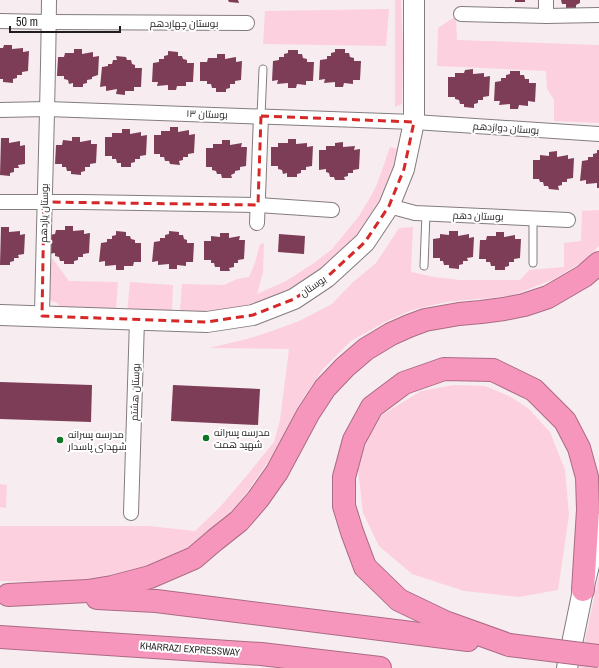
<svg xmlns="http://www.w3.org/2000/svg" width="599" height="668" font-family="'Archivo Narrow',Cairo,sans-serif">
	<rect width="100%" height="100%" fill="#f7edf0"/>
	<!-- green -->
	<g fill="#fdd0df">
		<path d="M395 0H401L403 50 402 104 395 107Z"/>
		<path d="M389 9 386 46 263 44 265 11Z"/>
		<path d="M456 16 457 40 599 45V123L554 121V100L547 89 546 71 437 66 438 28Z"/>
		<path d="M390 147 398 149 393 167 381 200 363 227 344 250 322 270 294 289 264 301 240 309 212 312 180 311 182 284 224 285 237 279 249 277 255 263 260 244 264 243 263 272 257 294 286 281 314 263 332 249 359 216 371 196 377 184Z"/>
		<path d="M599 210V246L584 261 552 280 511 296 446 302 412 310 385 322 351 341 323 369 300 403 272 456 247 492 218 528 180 555 108 579 75 582 0 581V526H149L195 531 220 507 248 474 274 442 280 420 289 349 209 348 247 339 269 332 299 321 332 304 352 283 376 263 399 228 413 227 411 272 434 277 460 280H520L529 270 564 267V243L581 241 582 211Z"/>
		<path d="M52 258 69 281 118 282 116 310 61 307 57 303 49 300V262Z"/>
		<path d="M130 282 173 285 172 313 127 312Z"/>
		<path d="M454 385 485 386 511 397 529 409 550 432 565 470 569 515 558 590 519 597 464 591 412 574 379 546 363 513 358 469 368 438 382 415 421 391Z"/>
		<path d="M0 484 7 485 6 508 0 507Z"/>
		<path d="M599 575V668H579Z"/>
	</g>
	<!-- building -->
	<g fill="#7d3d57">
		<path d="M228 0H238L239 3 229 2Z"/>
		<rect x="515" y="0" width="10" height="2"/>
		<path d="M561 0H580V3L576 5V8H566V4H562Z"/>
		<path d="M4 45H12V49L23 48V52L29 51 28 71 22 72V75H17V78L13 79V83L3 82V79H0V48H3Z"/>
		<path d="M74 49H82V54L93 52V57L99 56 98 75 92 77V79L87 80V83L83 84V87H73V83L69 84 68 80 64 79V76H57L58 57H64L65 53H74Z"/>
		<path d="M335 49H345V53H349L350 57 354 58V61H361L360 80H353V84L344 83 343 87H335V82L324 83 325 79 319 80 320 60 327 59V56H331V53L335 52Z"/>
		<path d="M288 50H298V54H302L303 58 307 59V62H314L313 81H306V85L297 84 296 88H288V83L277 84 278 80 272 81 273 61 279 60V57H284V54L288 53Z"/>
		<path d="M168 51 178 52V56H182L183 59 187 60V63H194L193 82H186V86H177L176 90H168V85L157 86 158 82H152L153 63 159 62V59H164V56L168 55Z"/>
		<path d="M217 54H225V59L236 57V62L242 61 241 80 235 81V84H230V88L226 89V92H216V88H212L211 84H207V81H200V62H207L208 58H217Z"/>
		<path d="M116 56 126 57 127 60H131L132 64 135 65V68H142L141 87H134V91H125V95L116 94 117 89 106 91V86L100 87 102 67 108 66V64H112L113 60H117Z"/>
		<path d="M473 69V74L484 73V77L490 76 489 96 483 97V100H478V103L474 104V108L464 107V104H460L459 100 455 99V97H448V77H455V73H464L465 70Z"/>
		<path d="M510 71H520V75H524L525 79H529V83H536L535 102 528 101V106L519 105 518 109H510V104L499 105 500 101H494L495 82 501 81V78H506V75L510 74Z"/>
		<path d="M170 127H178V132L189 130V135L195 134 194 153 188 154V157H183V160L179 161 180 165 170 164 169 161H165L164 157H160V154H154V135H161V131H170Z"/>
		<path d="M122 129H130V134L141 132V136L147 135 146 155 140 156V159H135V162L131 163V167H121V163H117L116 159H112V156H105V137H112V133H122Z"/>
		<path d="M72 137H80V142L91 140V144H97L96 163 90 164V167H85V171L81 172V175L71 174V171H67L66 167H62V164H55L56 145H62L63 140 72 141Z"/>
		<path d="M1 138H9V143L20 141V146L25 145V164L18 165 19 168H14V172L10 173V176L0 175Z"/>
		<path d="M288 139H296V144L307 143V147L313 146 312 166 306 167V170H301V173L297 174V177H287V173L283 174 282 170 278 169V166H271V147H278V143H288Z"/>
		<path d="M222 140H230V145L242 143 241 147H247L246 166 240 167V170L235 171V173L231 175 232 178H222L221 174H217L216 171 212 170V167H206V148H213V144H222Z"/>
		<path d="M343 142V147L355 146 354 150 360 149 359 169 353 170V173H348V176L344 177 345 180H335L334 177H330L329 173 326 172V169L319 170V150H326V146H335V143Z"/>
		<path d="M597 150H599V188H597V183L586 184V180L580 181 582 161 588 160V157H593V154L597 153Z"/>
		<path d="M557 151V157L568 155V159L574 158 573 178 567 179V182H562V185L558 186 559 190 549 189 548 186H544L543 182H540L539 179H533V160H540V155L549 156V152Z"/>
		<path d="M65 226H73V231L84 230V234L90 233 89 253 83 254V257H78V260L74 261V264H64V261H60L59 257 55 256V253L48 254 49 235 55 234 56 230H65Z"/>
		<path d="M1 227H9V232L20 231V235L25 234 24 254 18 255 19 258H14V261L10 262V265H0Z"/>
		<path d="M116 231 126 232V236H130L131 239 135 240V243H141V262H134L133 266H124V270H116V265L105 266V261L99 262 101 243 107 242V239H112V236L116 235Z"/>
		<path d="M169 231 179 232V235H183L184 239 187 240V243H194L193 262H186V266L177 265V269H169V264L158 265V261L152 262 154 242 160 241V238H165V235L169 234Z"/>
		<path d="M449 231H458V236L469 234V238L474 237 473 257 467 258 468 261H463V264L459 265V269L449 268V265H444L443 261H440V258H433V239L440 238V234L449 235Z"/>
		<path d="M496 232H504V237L515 235V239H521L520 258 514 259V262H509V266L505 267V270H495V266H491L490 262H486V259H479L480 240H486L487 236H496Z"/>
		<path d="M220 233H229V238L240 236 239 240H245L244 259 238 260V263H234V267L229 268 230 271H220V267H215L214 263H211V260H204V241H211V236L220 237Z"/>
		<path d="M279 234 305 236 304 254 278 252Z"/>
		<path d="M0 382 92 385 91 422 0 419Z"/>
		<path d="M173 385 260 389 258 425 171 421Z"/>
	</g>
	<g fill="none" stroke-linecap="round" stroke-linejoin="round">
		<!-- lane casing -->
		<g stroke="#847c7f" stroke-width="9">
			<g id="lane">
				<path d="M261 116 263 69"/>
				<path d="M533 218V263"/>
				<path d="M424 266 426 214"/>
			</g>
		</g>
		<!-- street casing -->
		<g stroke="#847c7f" stroke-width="16">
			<g id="street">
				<path d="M546 0V16"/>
				<path d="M461 14 546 16 599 15"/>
				<path d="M0 21 49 22 247 23"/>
				<path d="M0 110 47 109 414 122 599 134"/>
				<path d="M0 202H82L258 205 332 210"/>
				<path d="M389 206 415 213 568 220"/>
				<path d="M257 223 261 116"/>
				<path d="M42 316C44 211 48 105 49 0"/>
				<path d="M131 513 137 320"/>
			</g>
		</g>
		<!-- secondary casing -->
		<g stroke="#847c7f" stroke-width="22">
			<g id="secondary">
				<path d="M0 315 207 322 253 315 294 299 327 277 365 242 389 206 404 169 414 122V0"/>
				<path d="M567 668 583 590 599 524"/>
			</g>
		</g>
		<!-- highway casing -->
		<g stroke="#ab6b84" stroke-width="24">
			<g id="highway">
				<path d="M8 595 88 591 112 587 150 577 194 558 215 540 239 521 258 499 277 472 308 414 325 388 345 367 366 349 391 334 409 326 425 320 459 314 481 312 504 309 524 305 548 297 584 276 599 263"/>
				<path d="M97 598 156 601 468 640"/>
				<path d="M0 637 261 654 380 668"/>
				<path d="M509 645 445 622 399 600 365 567 352 532 344 506V477L354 440 372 407 404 383 444 369 493 370 534 390 565 421 579 448 587 477 588 510 583 590"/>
			</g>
		</g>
		<!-- lane -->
		<use href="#lane" stroke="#fff" stroke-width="7"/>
		<!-- street -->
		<use href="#street" stroke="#fff" stroke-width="14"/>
		<!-- secondary -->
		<use href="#secondary" stroke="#fff" stroke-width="20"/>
		<!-- highway -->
		<use href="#highway" stroke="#f796bc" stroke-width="22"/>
		<!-- highway-bridge casing -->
		<g stroke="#ab6b84" stroke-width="24" stroke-linecap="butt">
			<path id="highway-bridge" d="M509 645 599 656"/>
		</g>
		<!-- highway-bridge -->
		<use href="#highway-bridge" stroke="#f796bc" stroke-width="22"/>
	</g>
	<!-- marked area -->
	<path fill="none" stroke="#d62828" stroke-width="3" stroke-dasharray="8 5" stroke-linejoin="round" d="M261 116 414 122 404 169 389 206 365 242 327 277 294 299 253 315 207 322 42 316 44 202 258 205Z"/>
	<!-- markers -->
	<g fill="#0e7323" stroke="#fff" stroke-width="1.5">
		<circle cx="206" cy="438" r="4"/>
		<circle cx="60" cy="440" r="4"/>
	</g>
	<g text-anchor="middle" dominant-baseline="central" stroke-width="4" stroke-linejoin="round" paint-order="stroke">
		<!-- street labels -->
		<g font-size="10" fill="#1f1c1d" stroke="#fff">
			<text x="184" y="23">بوستان چهاردهم</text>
			<text transform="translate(207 114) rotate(2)">بوستان ۱۳</text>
			<text transform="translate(506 128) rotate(4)">بوستان دوازدهم</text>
			<text transform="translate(44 213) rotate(-89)">بوستان یازدهم</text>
			<text transform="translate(478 216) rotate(2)">بوستان دهم</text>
			<text transform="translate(313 286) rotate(-34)">بوستان</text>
			<text transform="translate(135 392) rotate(-88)">بوستان هشتم</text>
			<text transform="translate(190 649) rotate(4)">KHARRAZI EXPRESSWAY</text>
		</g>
		<!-- poi labels -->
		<g font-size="10" fill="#1f1c1d" stroke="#fff" text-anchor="start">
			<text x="214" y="432">مدرسه پسرانه<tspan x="214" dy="12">شهید همت</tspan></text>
			<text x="68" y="434">مدرسه پسرانه<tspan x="68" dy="12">شهدای پاسدار</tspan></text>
		</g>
	</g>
	<!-- scale -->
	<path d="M10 26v6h110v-6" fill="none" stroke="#1f1c1d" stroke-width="2"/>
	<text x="16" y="26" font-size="12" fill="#1f1c1d" stroke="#ffffff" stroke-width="3" paint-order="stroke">50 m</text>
</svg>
